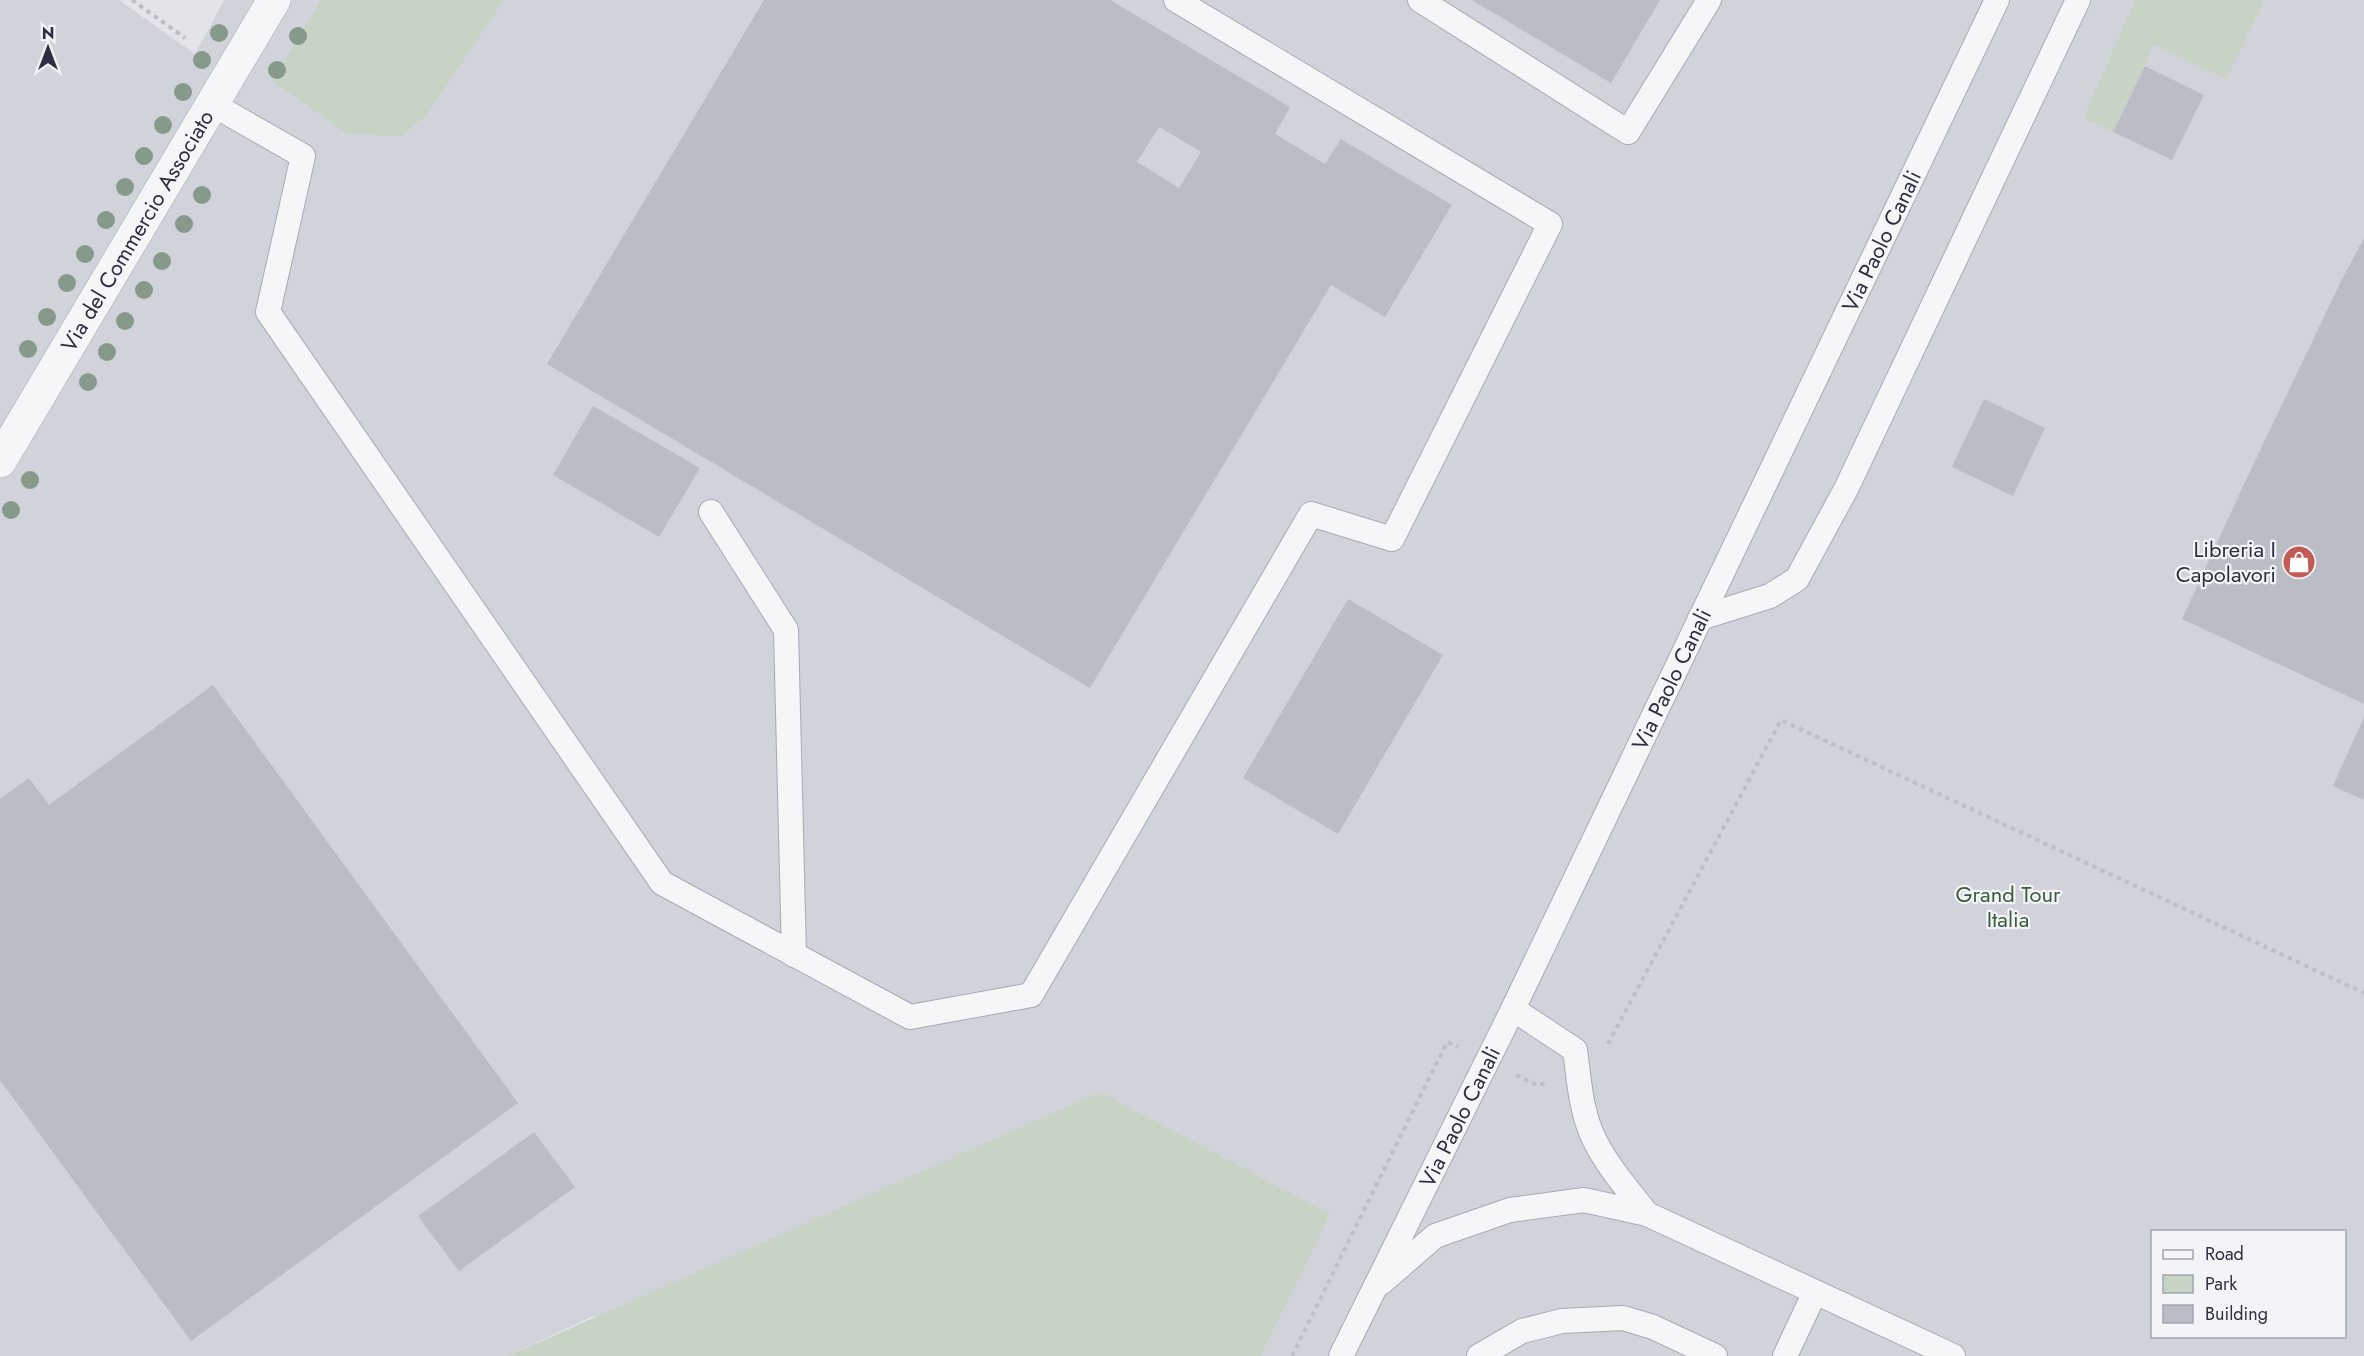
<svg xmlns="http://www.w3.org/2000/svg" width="2364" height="1356" font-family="Jost,sans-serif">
	<rect width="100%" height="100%" fill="#e3e4ea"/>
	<!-- built -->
	<path fill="#d1d3db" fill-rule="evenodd" d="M0 0H119L195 54 224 0H2364V1356H1261L1329 1214 591 1317 508 1356H0ZM2152 1232H2344V1336H2152Z"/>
	<!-- green -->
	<g fill="#c6d3c5">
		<path d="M321 0H504L427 114 402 136 348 134 272 81Z"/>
		<path d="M2135 0H2265L2226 79 2154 45 2113 132 2084 118Z"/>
		<path d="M1100 1092 1330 1214 1261 1356H508Z"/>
	</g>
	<!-- building -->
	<g fill="#bbbdc6" fill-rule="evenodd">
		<path d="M764 0H1110L1290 107 1275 134 1325 164 1341 139 1452 205 1385 317 1331 285 1090 688 547 364ZM1159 127 1201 152 1179 188 1137 162Z"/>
		<path d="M1472 0H1660L1611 83Z"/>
		<path d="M2145 66 2204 95 2172 160 2113 132Z"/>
		<path d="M2364 238V704L2182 619 2245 482 2342 279Z"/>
		<path d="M1984 399 2045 428 2013 496 1952 467Z"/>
		<path d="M593 406 700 468 659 537 553 475Z"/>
		<path d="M1348 599 1443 655 1338 834 1243 778Z"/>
		<path d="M213 685 518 1103 191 1341 0 1080V799L29 778 49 805Z"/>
		<path d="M2364 717V800L2333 786Z"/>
		<path d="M534 1132 575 1187 459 1271 418 1216Z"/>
	</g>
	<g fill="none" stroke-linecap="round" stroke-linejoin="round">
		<!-- lane casing -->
		<g stroke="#a8aab4" stroke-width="26">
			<g id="lane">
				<path d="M1420 0 1628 132 1709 0"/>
				<path d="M212 104 303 156 268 312 662 883 910 1017 1031 995 1311 514 1392 539 1550 224 1176 0"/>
				<path d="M711 512 786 630 794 955"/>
				<path d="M1700 618 1770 596 1797 579 1846 489 2078 0"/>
				<path d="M1513 1009 1575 1050C1579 1080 1581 1114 1595 1141 1608 1167 1629 1191 1647 1214"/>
				<path d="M1381 1283 1435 1236 1510 1210 1584 1200 1647 1214 1953 1356"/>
				<path id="s1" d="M1341 1356 1513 1009 1997 0"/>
				<path d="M1479 1356 1522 1331 1562 1321 1623 1318 1653 1327 1715 1356"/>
				<path d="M1785 1356 1815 1292"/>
			</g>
		</g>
		<!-- street casing -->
		<g stroke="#a8aab4" stroke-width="34">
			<g id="street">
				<path id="s2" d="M0 461 274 0"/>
			</g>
		</g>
		<!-- path -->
		<g stroke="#bdbfc4" stroke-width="4" stroke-dasharray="4.5 4.5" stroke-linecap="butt">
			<path d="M132 0 185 38"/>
			<path d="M1608 1044 1781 720 2364 993"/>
			<path d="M1516 1075 1539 1086 1547 1082"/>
			<path d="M1292 1356 1447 1042 1458 1047"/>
		</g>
		<!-- lane -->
		<use href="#lane" stroke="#f5f6f8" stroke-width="24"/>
		<!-- street -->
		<use href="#street" stroke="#f5f6f8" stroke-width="33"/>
	</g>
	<!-- trees -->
	<g fill="#87998a">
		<circle cx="219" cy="33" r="9"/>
		<circle cx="298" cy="36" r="9"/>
		<circle cx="202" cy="60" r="9"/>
		<circle cx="277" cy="70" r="9"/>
		<circle cx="183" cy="92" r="9"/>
		<circle cx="163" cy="125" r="9"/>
		<circle cx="144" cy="156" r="9"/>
		<circle cx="125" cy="187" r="9"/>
		<circle cx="202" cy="195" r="9"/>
		<circle cx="106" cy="220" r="9"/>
		<circle cx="184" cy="224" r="9"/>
		<circle cx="85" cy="254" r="9"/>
		<circle cx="162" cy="261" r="9"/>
		<circle cx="67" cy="283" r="9"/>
		<circle cx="144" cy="290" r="9"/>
		<circle cx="47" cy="317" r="9"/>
		<circle cx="125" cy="321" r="9"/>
		<circle cx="28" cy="349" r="9"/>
		<circle cx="107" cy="352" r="9"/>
		<circle cx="88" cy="382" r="9"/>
		<circle cx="30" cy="480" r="9"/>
		<circle cx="11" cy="510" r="9"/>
	</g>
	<!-- icons -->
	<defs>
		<g id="shop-disc" transform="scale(1.725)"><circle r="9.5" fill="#c25b55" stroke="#f3f4f7"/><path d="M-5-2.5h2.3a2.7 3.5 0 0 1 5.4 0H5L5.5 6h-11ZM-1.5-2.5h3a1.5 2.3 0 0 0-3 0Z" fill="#fff"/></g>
	</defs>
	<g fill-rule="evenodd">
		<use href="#shop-disc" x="2299" y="562"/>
	</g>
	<g text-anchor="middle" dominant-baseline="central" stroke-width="4.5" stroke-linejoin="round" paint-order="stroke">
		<!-- street labels -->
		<g font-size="22" fill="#2c3040" stroke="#f3f4f7">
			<text stroke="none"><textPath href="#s2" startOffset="268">Via del Commercio Associato</textPath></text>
			<text stroke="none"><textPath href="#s1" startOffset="1239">Via Paolo Canali</textPath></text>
			<text stroke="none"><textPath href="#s1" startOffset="753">Via Paolo Canali</textPath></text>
			<text stroke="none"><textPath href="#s1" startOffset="267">Via Paolo Canali</textPath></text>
		</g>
		<!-- poi labels -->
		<g font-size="22" fill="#2c3040" stroke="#f3f4f7" text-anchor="end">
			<text x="2276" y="549">Libreria I<tspan x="2276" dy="25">Capolavori</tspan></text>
		</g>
		<!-- park labels -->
		<g font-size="22" fill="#3b5b3c" stroke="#f3f4f7">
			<text x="2008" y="894">Grand Tour<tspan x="2008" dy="25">Italia</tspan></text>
		</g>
	</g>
	<!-- legend -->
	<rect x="2151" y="1230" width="195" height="108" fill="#f3f4f7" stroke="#a3a6ae" stroke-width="1.5"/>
	<rect x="2163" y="1250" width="30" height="9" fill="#f5f6f8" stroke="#a3a6ae" stroke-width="1.5"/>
	<text x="2205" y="1260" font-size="18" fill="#2c3040">Road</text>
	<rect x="2163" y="1275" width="30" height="18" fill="#c6d3c5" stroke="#a3a6ae" stroke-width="1.5"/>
	<text x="2205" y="1290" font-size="18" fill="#2c3040">Park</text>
	<rect x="2163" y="1305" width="30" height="18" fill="#bbbdc6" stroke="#a3a6ae" stroke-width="1.5"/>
	<text x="2205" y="1320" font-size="18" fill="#2c3040">Building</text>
	<!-- north arrow -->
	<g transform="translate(48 48)" stroke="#f3f4f7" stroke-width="4.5" paint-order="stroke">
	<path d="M0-4.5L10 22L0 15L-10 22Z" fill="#2c3040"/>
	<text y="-9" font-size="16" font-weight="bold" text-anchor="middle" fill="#2c3040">N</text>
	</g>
</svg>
